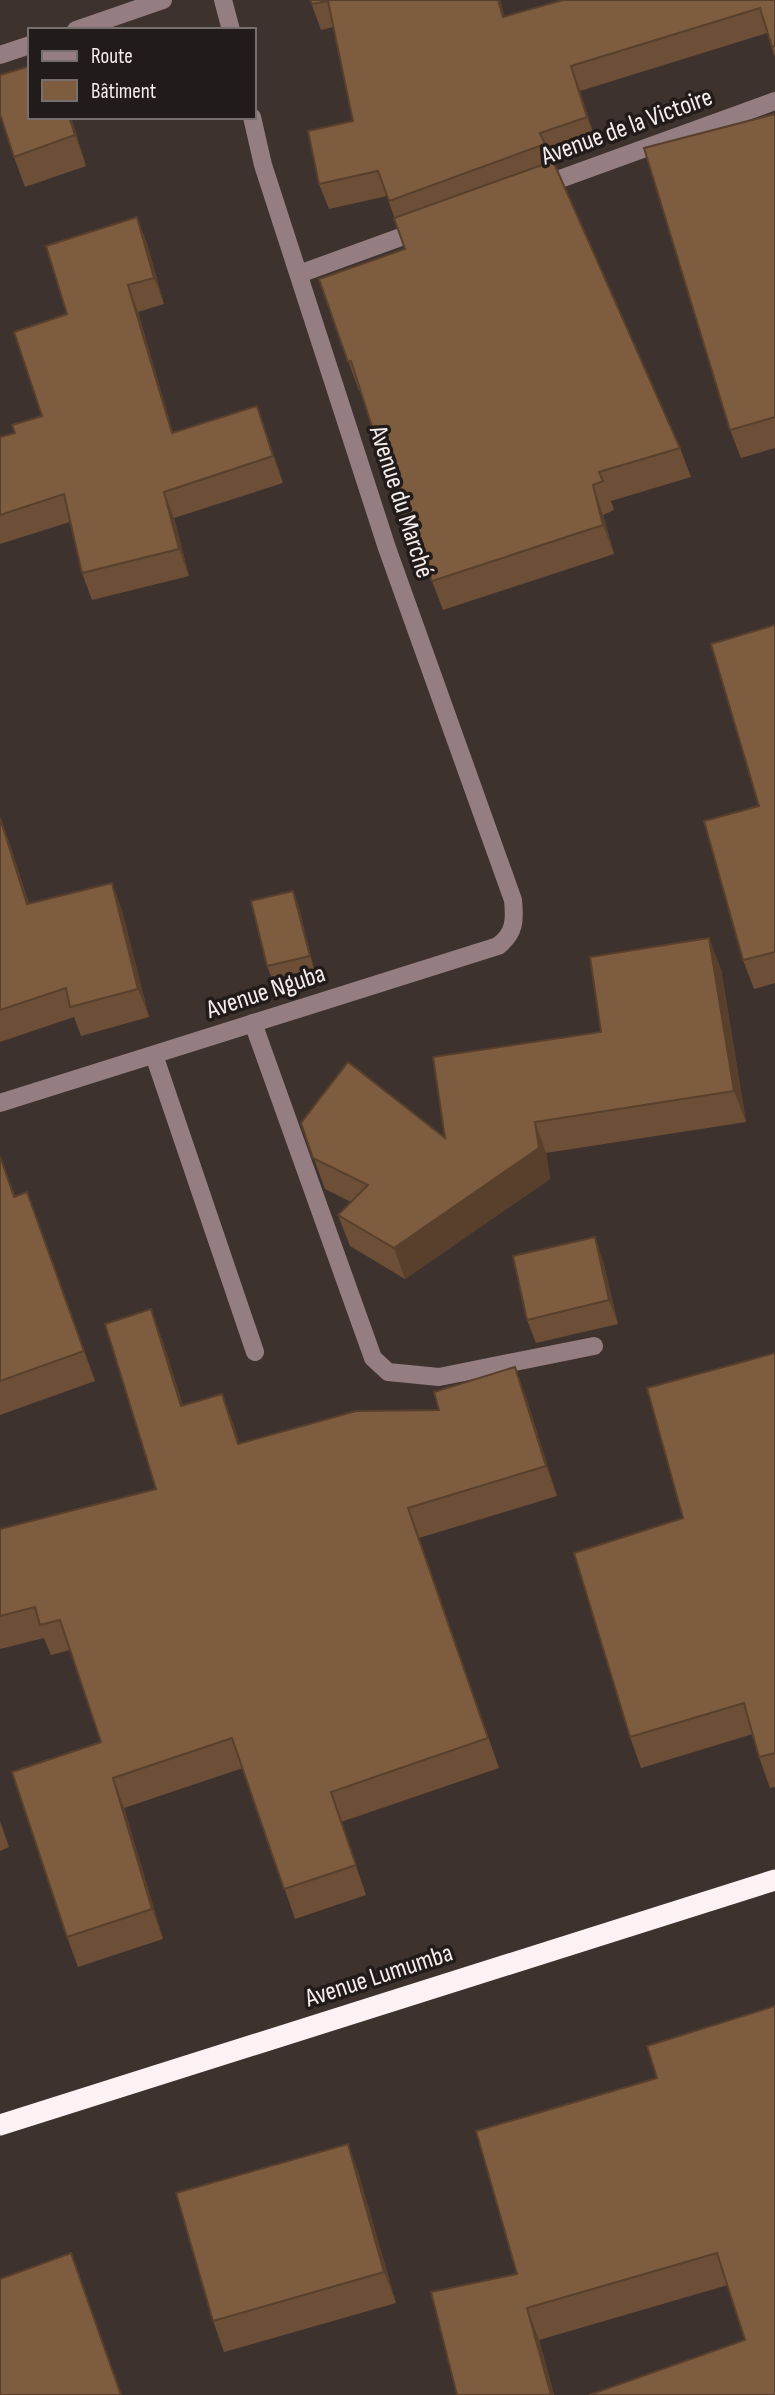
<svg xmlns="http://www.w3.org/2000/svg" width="775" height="2395" font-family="'Sofia Sans Condensed',sans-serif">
	<rect width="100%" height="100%" fill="#3e322f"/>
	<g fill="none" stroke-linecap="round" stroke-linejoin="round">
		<!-- minor -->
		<g stroke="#957e81" stroke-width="18">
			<path d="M223 0 231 30"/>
			<path d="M76 30 163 0"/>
			<path d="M0 55 30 45"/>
			<path d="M538 187 775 101"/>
			<path d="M299 274 423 229"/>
			<path d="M253 1023 373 1358 388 1372 439 1377 594 1346"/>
			<path d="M154 1055 255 1352"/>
			<path d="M0 1103 498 946C515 933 515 920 513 900L387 548 263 165 252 117"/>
		</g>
		<!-- highway -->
		<path stroke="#fcf1f3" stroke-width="21" d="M0 2125 775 1880"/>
	</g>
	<!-- wall -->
	<g fill="#6c4f36">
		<path d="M310 0H500L504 16 775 0V57L767 33 580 91 596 142 550 158 680 448 691 477 611 501 614 510 603 515 614 554 443 610 424 560 417 563 406 533 360 391H359L319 279 405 249 387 196 329 209 319 184 353 121 333 27 321 30Z"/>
		<path d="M775 114V448L741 458 730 430Z"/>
		<path d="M30 117H71L86 166 25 187 14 157Z"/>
		<path d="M137 217 147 244 164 304 138 312 173 433 266 432 283 483 174 518 189 576 92 600 82 573 70 522 0 544V437L15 433 42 416 67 314Z"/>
		<path d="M775 625V983L754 989 743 960 759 806Z"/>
		<path d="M0 817 10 845 29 904 112 883 122 911 149 1017 81 1036 74 1017 0 1042Z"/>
		<path d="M293 891 298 904 314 969 272 979 267 966Z"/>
		<path d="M721 969 746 1122 546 1153 550 1179 405 1279 350 1246 338 1215 351 1202 325 1189 301 1123 445 1138 601 1032Z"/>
		<path d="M0 1156 15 1196 27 1192 95 1381 0 1415Z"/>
		<path d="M603 1261 618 1324 536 1343 527 1320Z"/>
		<path d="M162 1339 183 1406 233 1423 239 1444 526 1397 557 1496 419 1538 499 1768 341 1822 366 1895 295 1919 243 1768 124 1808 163 1939 78 1967 67 1937 101 1742 70 1650 51 1655 44 1638 0 1649V1529L156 1489Z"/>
		<path d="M775 1353V1787L770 1788 759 1757 753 1734 641 1768 630 1737 683 1518Z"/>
		<path d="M0 1821 9 1847 0 1851Z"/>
		<path d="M775 2006 745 2340 728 2285 539 2340 554 2395H457L517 2274 657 2078Z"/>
		<path d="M348 2144 359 2175 396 2303 224 2352 213 2321Z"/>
	</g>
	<!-- shaded-wall -->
	<g fill="#58402c">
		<path d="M498 0H500L512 42 503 17Z"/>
		<path d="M571 66 580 91 596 142 587 117Z"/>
		<path d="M69 117H71L86 166 75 135Z"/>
		<path d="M137 217 147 244 164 304 154 278Z"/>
		<path d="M128 285 138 312 181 460 172 433Z"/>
		<path d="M257 406 266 432 283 483 273 456Z"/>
		<path d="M593 485 603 515 614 554 603 525Z"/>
		<path d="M164 492 174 518 189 576 179 549Z"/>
		<path d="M0 817 10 845 38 933 27 904Z"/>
		<path d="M112 883 122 911 149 1017 138 989Z"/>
		<path d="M293 891 298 904 314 969 310 956Z"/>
		<path d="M709 938 721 969 746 1122 734 1091Z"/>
		<path d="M535 1122 546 1153 550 1179 405 1279 394 1248Z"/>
		<path d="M595 1237 603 1261 618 1324 609 1300Z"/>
		<path d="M151 1309 162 1339 192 1436 181 1406Z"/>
		<path d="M515 1367 526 1397 557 1496 546 1466Z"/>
		<path d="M222 1394 233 1423 249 1474 238 1444Z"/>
		<path d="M113 1778 124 1808 163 1939 152 1909Z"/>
		<path d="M348 2144 359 2175 396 2303 384 2272Z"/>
		<path d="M527 2308 539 2340 554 2395H551Z"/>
	</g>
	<!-- building -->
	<g fill="#7e5c3f" stroke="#58402c" stroke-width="2">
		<path d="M310 0H498L503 17 563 0H775V46L772 47 760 8 571 66 587 117 540 133 545 144 389 201 378 171 319 184 308 131 353 121 328 1 312 4Z"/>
		<path d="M30 66V117H69L75 135 14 157 0 114V75Z"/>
		<path d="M775 114V417L730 430 644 148Z"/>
		<path d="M553 161 680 448 599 472 603 481 593 485 603 525 432 581 413 531 406 533 351 361 348 362 319 279 405 249 394 218Z"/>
		<path d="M137 217 154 278 128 285 172 433 257 406 273 456 164 492 179 549 82 573 64 494 0 515V437L15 433 12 425 42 416 14 332 67 314 46 246Z"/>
		<path d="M775 625V952L743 960 704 821 759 806 711 644Z"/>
		<path d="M0 818 27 904 112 883 138 989 70 1007 66 988 0 1010Z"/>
		<path d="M293 891 310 956 267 966 251 901Z"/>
		<path d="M709 938 734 1091 535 1122 539 1148 394 1248 338 1215 368 1185 313 1158 301 1123 348 1062 445 1138 433 1057 601 1032 590 957Z"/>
		<path d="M0 1156 14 1197 27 1192 84 1351 0 1381Z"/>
		<path d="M595 1237 609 1300 527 1320 513 1256Z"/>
		<path d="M151 1309 181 1406 222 1394 238 1444 356 1411 439 1410 434 1392 515 1367 546 1466 408 1508 488 1738 331 1792 356 1865 284 1889 232 1738 113 1778 152 1909 67 1937 12 1772 101 1742 60 1620 40 1625 35 1607 0 1616V1529L156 1489 105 1324Z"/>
		<path d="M775 1353V1753L759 1757 744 1703 630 1737 574 1553 683 1518 647 1388Z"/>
		<path d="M775 2006V2395H589L745 2340 717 2253 527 2308 551 2395H457L431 2292 517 2274 476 2131 657 2078 647 2046Z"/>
		<path d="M348 2144 384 2272 213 2321 176 2193Z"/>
		<path d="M71 2253 121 2395H0V2279Z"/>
	</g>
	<g text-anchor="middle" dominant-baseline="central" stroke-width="7" stroke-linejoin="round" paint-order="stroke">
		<!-- street labels -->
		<g font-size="26" fill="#f6eeec" stroke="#211b1a">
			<text transform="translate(627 127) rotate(-20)">Avenue de la Victoire</text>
			<text transform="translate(401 502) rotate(72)">Avenue du Marché</text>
			<text transform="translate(266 992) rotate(-18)">Avenue Nguba</text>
			<text transform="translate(379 1976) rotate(-18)">Avenue Lumumba</text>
		</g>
	</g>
	<!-- legend -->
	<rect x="28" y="28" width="228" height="91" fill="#211b1a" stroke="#766f6e" stroke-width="2"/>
	<rect x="42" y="51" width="35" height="10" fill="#957e81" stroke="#766f6e" stroke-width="2"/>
	<text x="91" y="63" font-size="21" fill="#f6eeec">Route</text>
	<rect x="42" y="80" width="35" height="21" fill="#7e5c3f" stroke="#766f6e" stroke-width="2"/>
	<text x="91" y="98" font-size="21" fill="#f6eeec">Bâtiment</text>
</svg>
